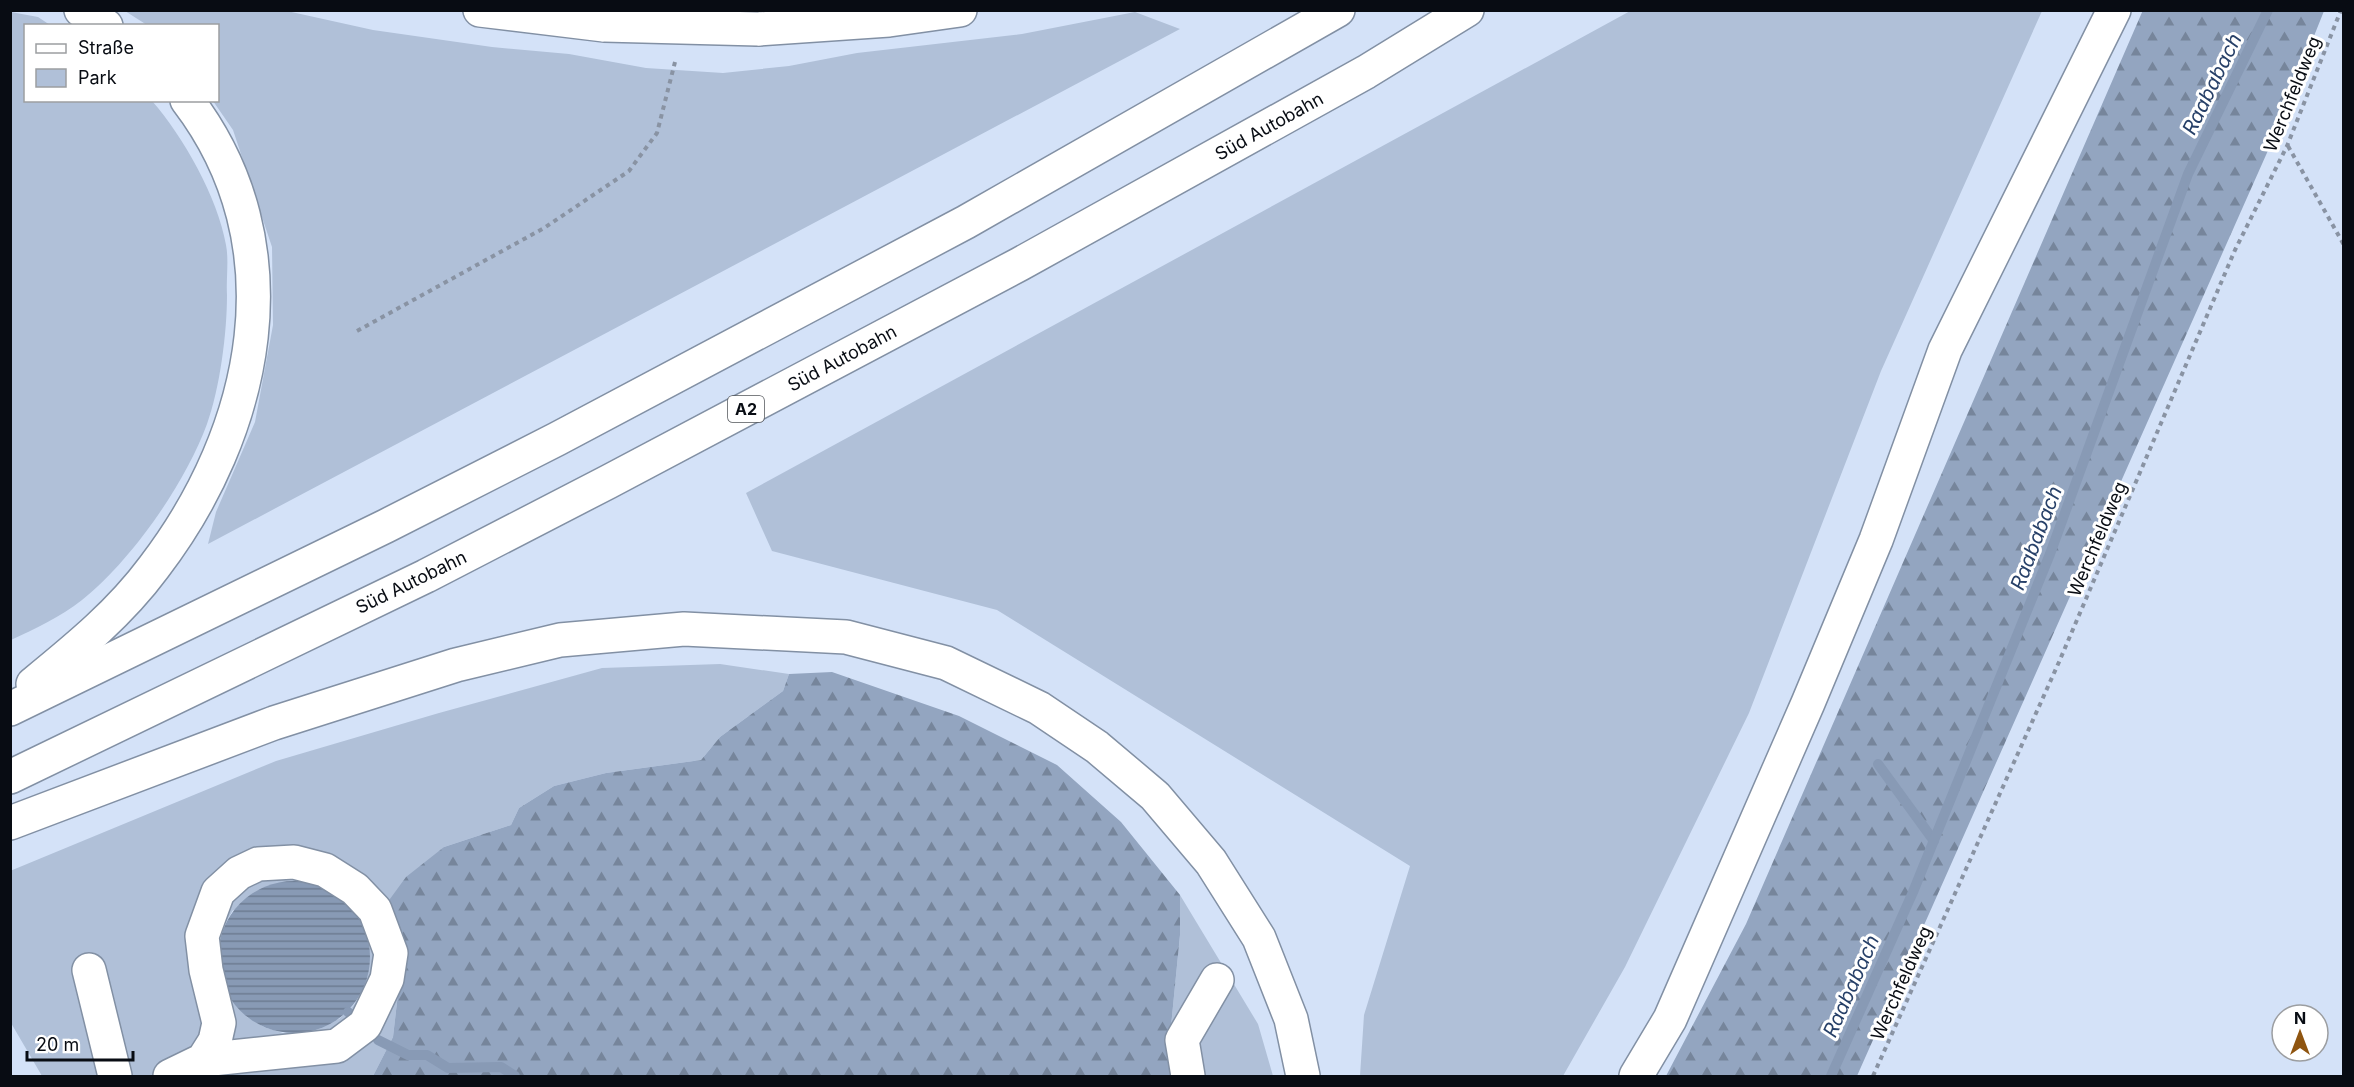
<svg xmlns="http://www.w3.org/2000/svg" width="2354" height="1087" font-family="Inter,sans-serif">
	<defs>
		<pattern id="forest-firs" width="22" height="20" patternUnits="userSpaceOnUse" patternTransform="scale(1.5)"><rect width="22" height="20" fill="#93a5c0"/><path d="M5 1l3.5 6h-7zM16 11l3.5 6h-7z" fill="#76859b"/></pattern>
		<pattern id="water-rules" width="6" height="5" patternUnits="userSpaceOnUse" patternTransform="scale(1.5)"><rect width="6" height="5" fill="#889ab5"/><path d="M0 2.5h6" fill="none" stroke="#6d7c92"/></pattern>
	</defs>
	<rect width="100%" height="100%" fill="#d4e2f8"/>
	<!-- green -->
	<g fill="#b0c0d8" fill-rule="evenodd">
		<path d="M1632 10 2042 11 1881 371 1749 713 1625 967 1563 1076H1360L1364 1015 1410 866 997 610 772 551 746 493Z"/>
		<path d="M125 11H287L373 30 492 47 569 54 646 68 723 73 789 66 857 53 1022 34 1135 12 1180 29 208 544 216 512 255 422 273 325 272 247 233 130 213 101 218 100V26L147 25Z"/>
		<path d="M11 12 38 17 50 25 26 26V100L152 101C183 136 218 198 226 245 229 260 226 279 227 295 227 333 220 388 207 424 185 484 131 561 82 600 60 617 35 629 11 640Z"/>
		<path d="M720 664 789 674 783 691 720 737 701 760 606 773 554 786 519 808 511 825 444 847 402 959 393 1037 373 1076H42L11 1023 10 871 276 761 439 713 602 668ZM233 910 364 989 353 1006 339 1019 283 1033 264 1027 247 1017 218 947 223 927Z"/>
		<path d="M1180 895 1258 1024 1273 1076H1173L1168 1057 1180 935Z"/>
	</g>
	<!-- forest -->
	<g fill="url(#forest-firs)">
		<path d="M2143 10 2324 11 2270 146 1857 1076H1666L1746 924Z"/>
		<path d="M832 672 959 716 1057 765 1121 822 1180 895V935L1168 1057 1173 1076H373L393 1037 402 959 387 903 406 877 444 847 511 825 519 808 554 786 606 773 701 760 720 737 783 691 789 674Z"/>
	</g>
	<!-- water -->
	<circle fill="url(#water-rules)" cx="294" cy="957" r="76"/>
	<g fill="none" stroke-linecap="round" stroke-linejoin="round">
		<!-- stream -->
		<g stroke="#889ab5" stroke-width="10">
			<path d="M1878 764 1934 841"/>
			<path d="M348 1012 355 1018"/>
			<path d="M378 1040 408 1055H427L448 1068 501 1067 515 1076"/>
			<path d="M1831 1076 1913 892 2050 554 2188 174 2268 10"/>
		</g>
		<!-- minor casing -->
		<g stroke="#8290a4" stroke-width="36">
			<g id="minor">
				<path d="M89 970 115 1076"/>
				<path d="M170 1076 203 1060 337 1046 365 1025 387 979 391 953 375 910 355 889 325 870 294 862 258 864 239 873 218 892 202 936 206 970 219 1023 215 1041 203 1060"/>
				<path d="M1188 1076 1182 1040 1217 980"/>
			</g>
		</g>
		<!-- highway casing -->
		<g stroke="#8290a4" stroke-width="36">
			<g id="highway">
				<path d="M81 10 106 26"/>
				<path d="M480 10 604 25"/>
				<path d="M758 29 889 20 960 10"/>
				<path d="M33 684C77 648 120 613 154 567 258 431 298 245 187 100"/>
				<path d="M10 709 386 526 557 439 966 222 1338 10"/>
				<path d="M10 777 426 576 608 482 1020 264 1366 72 1467 10"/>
				<path d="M10 823 274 723 456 665 560 640 684 629 846 637 946 663 1039 708 1097 747 1155 796 1211 862 1259 938 1291 1019 1303 1076"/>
				<path d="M1636 1076 1670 1019 1808 703 1876 540 1945 350 2114 10"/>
			</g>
		</g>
		<!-- path -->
		<g stroke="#8993a3" stroke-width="4" stroke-dasharray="4.5 4.5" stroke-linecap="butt">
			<path d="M2288 146 2344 245"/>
			<path d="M357 331 544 228 629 171 657 133 675 62"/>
			<path d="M1873 1076 2059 662 2235 250 2287 146 2341 10"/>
		</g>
		<!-- minor -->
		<use href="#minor" stroke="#fff" stroke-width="33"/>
		<!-- highway -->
		<use href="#highway" stroke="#fff" stroke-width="33"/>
		<!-- highway-bridge casing -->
		<g stroke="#8290a4" stroke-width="36" stroke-linecap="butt">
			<path id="highway-bridge" d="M604 25 758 29"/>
		</g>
		<!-- highway-bridge -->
		<use href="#highway-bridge" stroke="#fff" stroke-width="33"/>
	</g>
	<g text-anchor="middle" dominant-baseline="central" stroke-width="6" stroke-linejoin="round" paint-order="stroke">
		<!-- shield labels -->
		<rect fill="#fff" stroke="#52555a" stroke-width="1.5" x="728" y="396" width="36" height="26" rx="4.5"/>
		<g font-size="16" font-weight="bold" fill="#080c13">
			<text x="746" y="409">A2</text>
		</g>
		<!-- street labels -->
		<g font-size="18" fill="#080c13" stroke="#fff">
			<text transform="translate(2292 94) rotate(-68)">Werchfeldweg</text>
			<text transform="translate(1269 126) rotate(-29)">Süd Autobahn</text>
			<text transform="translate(842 358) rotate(-28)">Süd Autobahn</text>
			<text transform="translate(2097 539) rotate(-67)">Werchfeldweg</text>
			<text transform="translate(411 582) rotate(-26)">Süd Autobahn</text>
			<text transform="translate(1901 983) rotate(-66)">Werchfeldweg</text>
		</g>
		<!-- water labels -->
		<g font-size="20" font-style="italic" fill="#274068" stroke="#fff">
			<text transform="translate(2212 84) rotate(-64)">Raababach</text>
			<text transform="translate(2036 538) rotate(-69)">Raababach</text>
			<text transform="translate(1851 986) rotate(-66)">Raababach</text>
		</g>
	</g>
	<!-- border -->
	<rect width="2354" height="1087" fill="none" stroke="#080c13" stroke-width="24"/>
	<!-- legend -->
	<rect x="24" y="24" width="195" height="78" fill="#ffffff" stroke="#9c9ea1" stroke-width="1.5"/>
	<rect x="36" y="44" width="30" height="9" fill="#ffffff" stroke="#9c9ea1" stroke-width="1.5"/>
	<text x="78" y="54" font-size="18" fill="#080c13">Straße</text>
	<rect x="36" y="69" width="30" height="18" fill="#b0c0d8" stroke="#9c9ea1" stroke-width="1.5"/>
	<text x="78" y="84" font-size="18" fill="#080c13">Park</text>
	<!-- north arrow -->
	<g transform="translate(2300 1033)"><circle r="28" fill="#ffffff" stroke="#9c9ea1" stroke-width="1.5"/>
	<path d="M0-4.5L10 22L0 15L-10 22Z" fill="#8f5510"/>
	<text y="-9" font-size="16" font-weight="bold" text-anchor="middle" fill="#080c13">N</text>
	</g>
	<!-- scale -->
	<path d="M27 1051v9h106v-9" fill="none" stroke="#080c13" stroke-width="3"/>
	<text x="36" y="1051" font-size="18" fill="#080c13" stroke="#ffffff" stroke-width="4.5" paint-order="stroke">20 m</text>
</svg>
